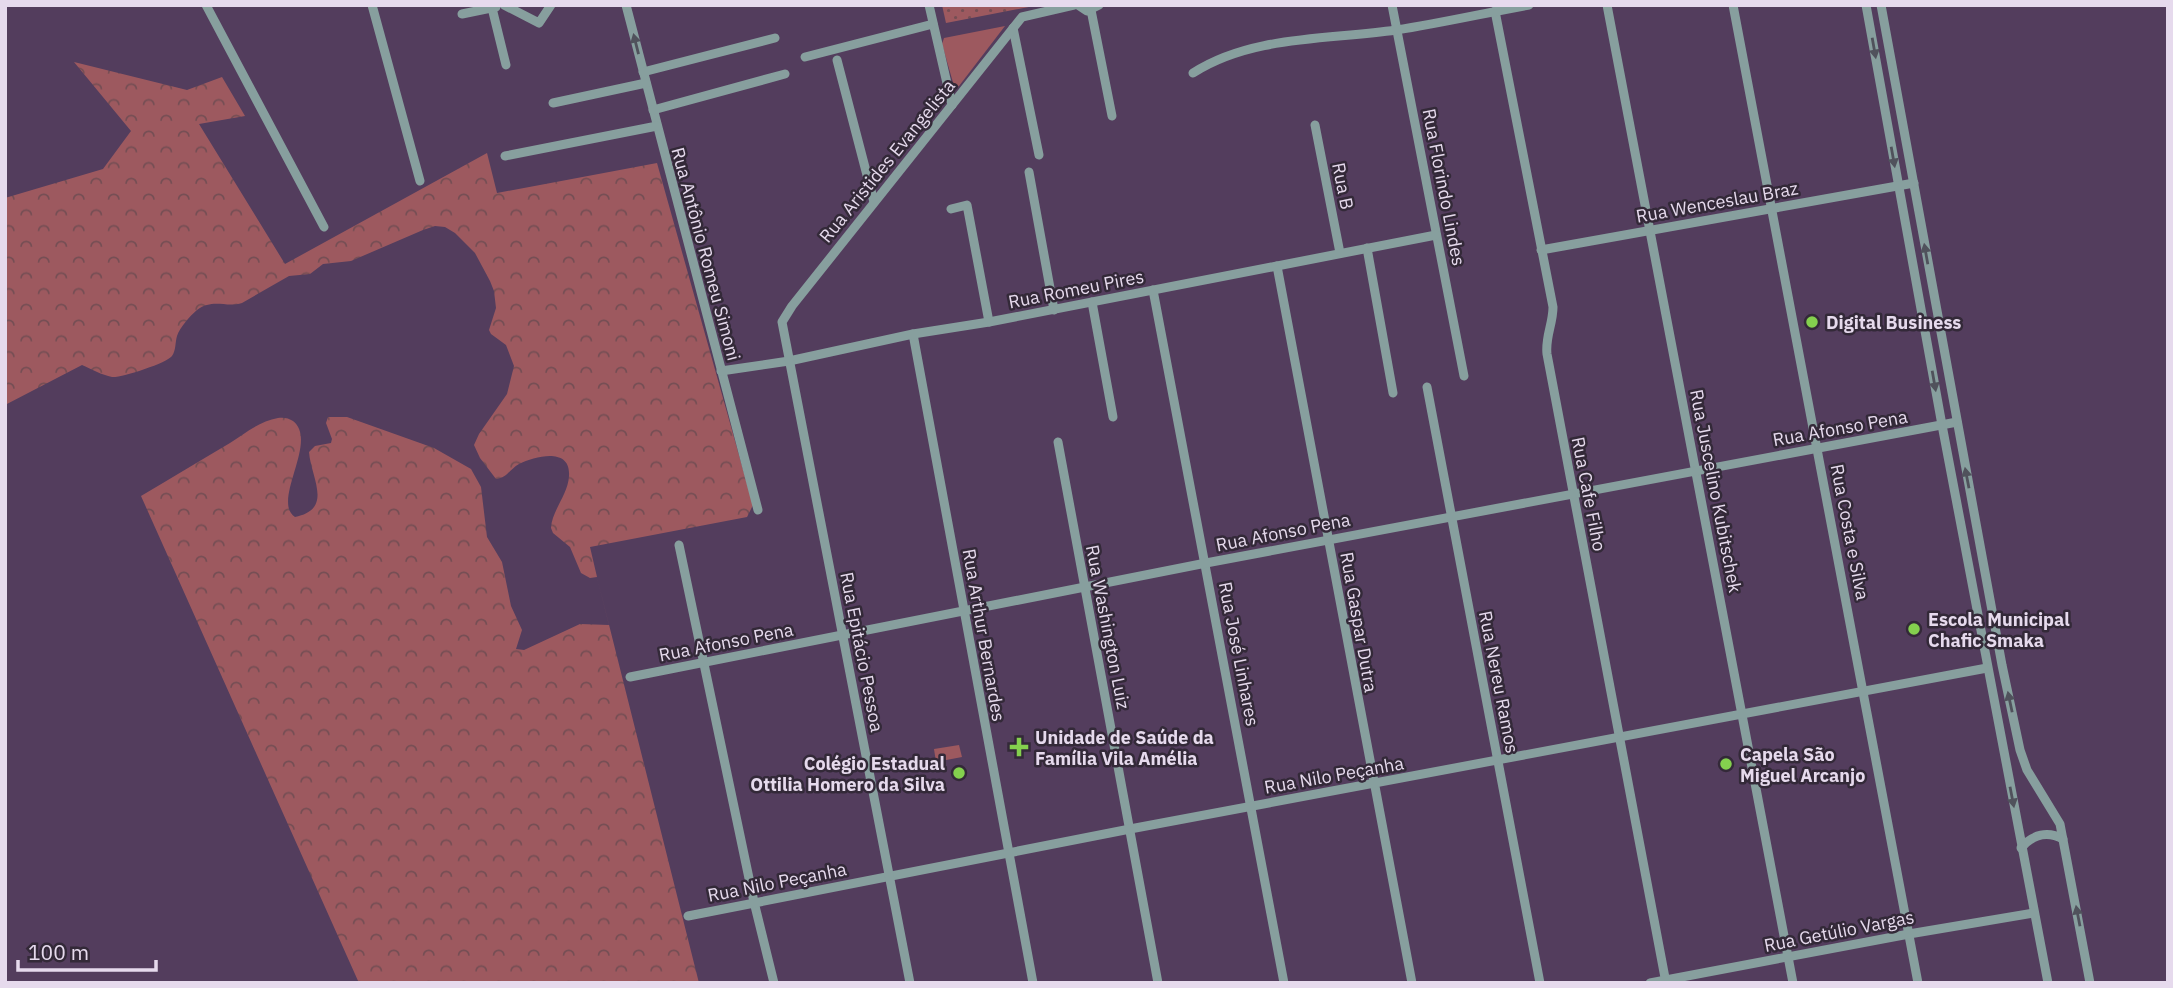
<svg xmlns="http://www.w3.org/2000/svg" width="2173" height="988" font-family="'IBM Plex Sans',sans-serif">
	<defs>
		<pattern id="forest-crowns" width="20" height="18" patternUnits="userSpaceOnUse" patternTransform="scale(1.75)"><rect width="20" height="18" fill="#9d595f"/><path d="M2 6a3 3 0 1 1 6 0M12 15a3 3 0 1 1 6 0" fill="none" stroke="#754e54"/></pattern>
		<pattern id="park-dots" width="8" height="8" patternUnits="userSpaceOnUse" patternTransform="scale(1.75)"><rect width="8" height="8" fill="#9d595f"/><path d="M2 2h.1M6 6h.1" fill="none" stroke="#754e54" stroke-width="1.8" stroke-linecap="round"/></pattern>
	</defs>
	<rect width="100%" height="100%" fill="#533d5d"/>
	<!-- grass -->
	<g fill="#9d595f">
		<path d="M1005 26 959 86 956 88 954 86 942 44 944 38Z"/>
		<path d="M959 745 962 757 936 762 934 749Z"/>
	</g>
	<!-- forest -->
	<path fill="url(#forest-crowns)" d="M74 62 187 90 222 77 245 116 199 124 285 264 487 153 497 193 657 163 753 505 747 517 590 547 597 577 699 983H359L141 496C171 478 200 461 230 443 244 434 260 421 278 418 283 417 289 418 293 421 319 441 271 501 295 517 334 509 311 478 309 452L315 446 331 443 332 439 326 423 328 417H347L434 448 471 469 481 487 487 537 502 562 511 606 522 630 516 649 524 650 580 624 609 625 597 577 590 578 581 573 570 547 553 533 551 528C552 510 568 495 569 476 571 447 536 456 519 464 510 469 507 478 496 479L480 458 474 445 479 434 507 394 514 366 506 345 491 334 489 330 496 308 494 291 490 281 475 253 455 233 445 227 435 226 423 230 351 261 323 264 310 274 289 276 242 303C226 308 213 298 197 310 190 316 180 327 177 336 175 343 176 350 172 356 167 363 121 378 112 377 102 375 91 369 82 365L5 405V198L103 169 131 131Z"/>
	<!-- park -->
	<path fill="url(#park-dots)" d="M942 5H1039L946 23Z"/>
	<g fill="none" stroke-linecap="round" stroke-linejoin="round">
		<!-- minor -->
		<g stroke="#879f9e" stroke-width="9">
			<path d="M206 5 324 227"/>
			<path d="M372 5 420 181"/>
			<path d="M504 5 539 23 551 5"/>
			<path d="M626 5 758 510"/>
			<path d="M929 5 952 105"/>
			<path d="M1078 5 1087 11 1099 5"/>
			<path d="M1392 5 1464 376"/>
			<path d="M1607 5 1793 983"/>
			<path d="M1733 5 1918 983"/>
			<path d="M1866 5 1942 425 2048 983"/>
			<path d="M1881 5 2002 665 2020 750 2027 770 2060 824 2090 983"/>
			<path d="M492 8 506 65"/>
			<path d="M1091 10 1112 116"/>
			<path d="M1495 11 1553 307C1553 324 1545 337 1547 354L1666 983"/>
			<path d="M462 14 496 7"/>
			<path d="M1013 28 1039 155"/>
			<path d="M805 57 933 24"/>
			<path d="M837 60 874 202"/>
			<path d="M643 72 775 38"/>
			<path d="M1193 73C1252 35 1329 40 1396 30 1441 23 1485 13 1529 5"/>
			<path d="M553 103 646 83"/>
			<path d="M653 110 785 74"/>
			<path d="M1315 125 1340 253"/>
			<path d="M505 156 657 126"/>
			<path d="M1029 172 1054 310"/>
			<path d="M951 209 967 205 989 322"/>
			<path d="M1367 248 1393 393"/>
			<path d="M1541 250 1914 183"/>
			<path d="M1277 266 1412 983"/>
			<path d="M1153 290 1284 983"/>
			<path d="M1092 302 1113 417"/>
			<path d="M913 334 1033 983"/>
			<path d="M721 371 789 361 913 334 989 322 1436 235"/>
			<path d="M1427 387 1540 983"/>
			<path d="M1058 442 1158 983"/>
			<path d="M679 545 754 902 774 983"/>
			<path d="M630 677 1206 563 1957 422"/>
			<path d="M2021 848C2033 834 2048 831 2063 839"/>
			<path d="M688 916 1130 829 1987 668"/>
			<path d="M910 983 782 322 792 306 1022 17 1074 5"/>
			<path d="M1650 983 1909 934 2034 913"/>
		</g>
	</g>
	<!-- one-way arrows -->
	<defs><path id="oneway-solid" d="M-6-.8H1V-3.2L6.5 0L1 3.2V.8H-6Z" transform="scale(1.75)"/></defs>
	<g fill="#50525c">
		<use href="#oneway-solid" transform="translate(636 44) rotate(-104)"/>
		<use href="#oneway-solid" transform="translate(1874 48) rotate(80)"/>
		<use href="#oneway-solid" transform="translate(1893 157) rotate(80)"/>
		<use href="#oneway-solid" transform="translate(1926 254) rotate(-100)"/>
		<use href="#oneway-solid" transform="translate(1934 381) rotate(80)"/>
		<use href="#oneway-solid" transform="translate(1967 478) rotate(-101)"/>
		<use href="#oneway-solid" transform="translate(2010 702) rotate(-102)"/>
		<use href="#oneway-solid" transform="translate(2012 797) rotate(79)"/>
		<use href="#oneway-solid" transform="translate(2078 916) rotate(-101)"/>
	</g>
	<!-- markers -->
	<g fill="#84d04e" stroke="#332938" stroke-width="2.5">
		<circle cx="1812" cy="322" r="7"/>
		<circle cx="1914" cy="629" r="7"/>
		<path d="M1015.5 736.5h7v7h7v7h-7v7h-7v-7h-7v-7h7z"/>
		<circle cx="1726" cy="764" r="7"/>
		<circle cx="959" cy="773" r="7"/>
	</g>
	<g text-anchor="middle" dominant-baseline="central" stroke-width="5" stroke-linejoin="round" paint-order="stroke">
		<!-- street labels -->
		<g font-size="18" fill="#e6daed" stroke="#332938">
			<text transform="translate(887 161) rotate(-51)">Rua Aristides Evangelista</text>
			<text transform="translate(1343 186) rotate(79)">Rua B</text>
			<text transform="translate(1444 187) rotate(79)">Rua Florindo Lindes</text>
			<text transform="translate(1717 202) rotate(-10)">Rua Wenceslau Braz</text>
			<text transform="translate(706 254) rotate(75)">Rua Antônio Romeu Simoni</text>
			<text transform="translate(1076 289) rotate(-11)">Rua Romeu Pires</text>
			<text transform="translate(1840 428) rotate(-10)">Rua Afonso Pena</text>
			<text transform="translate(1716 491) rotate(79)">Rua Juscelino Kubitschek</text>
			<text transform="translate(1589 494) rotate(79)">Rua Cafe Filho</text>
			<text transform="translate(1283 532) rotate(-11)">Rua Afonso Pena</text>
			<text transform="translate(1850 532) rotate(79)">Rua Costa e Silva</text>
			<text transform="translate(1359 622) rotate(80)">Rua Gaspar Dutra</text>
			<text transform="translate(1108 627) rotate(79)">Rua Washington Luiz</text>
			<text transform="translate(984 635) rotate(80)">Rua Arthur Bernardes</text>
			<text transform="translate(726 642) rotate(-11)">Rua Afonso Pena</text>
			<text transform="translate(862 652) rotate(79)">Rua Epitácio Pessoa</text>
			<text transform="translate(1239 654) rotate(79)">Rua José Linhares</text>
			<text transform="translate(1499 682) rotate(79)">Rua Nereu Ramos</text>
			<text transform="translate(1334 775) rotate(-10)">Rua Nilo Peçanha</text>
			<text transform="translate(777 882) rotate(-11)">Rua Nilo Peçanha</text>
			<text transform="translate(1839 931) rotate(-11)">Rua Getúlio Vargas</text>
		</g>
		<!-- poi labels -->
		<g font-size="18" font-weight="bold" fill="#e6daed" stroke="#332938" text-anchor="start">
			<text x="1826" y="322">Digital Business</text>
			<text x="1928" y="619">Escola Municipal<tspan x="1928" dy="21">Chafic Smaka</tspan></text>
			<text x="1035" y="737">Unidade de Saúde da<tspan x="1035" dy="21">Família Vila Amélia</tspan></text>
			<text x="1740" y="754">Capela São<tspan x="1740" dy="21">Miguel Arcanjo</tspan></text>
			<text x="945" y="763" text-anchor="end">Colégio Estadual<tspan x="945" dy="21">Ottilia Homero da Silva</tspan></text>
		</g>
	</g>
	<!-- border -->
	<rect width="2173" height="988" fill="none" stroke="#e6daed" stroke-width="14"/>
	<!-- scale -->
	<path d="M18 960v10h138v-10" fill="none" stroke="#e6daed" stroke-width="3.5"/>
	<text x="28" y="960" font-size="21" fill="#e6daed" stroke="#332938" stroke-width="5" paint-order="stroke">100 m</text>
</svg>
